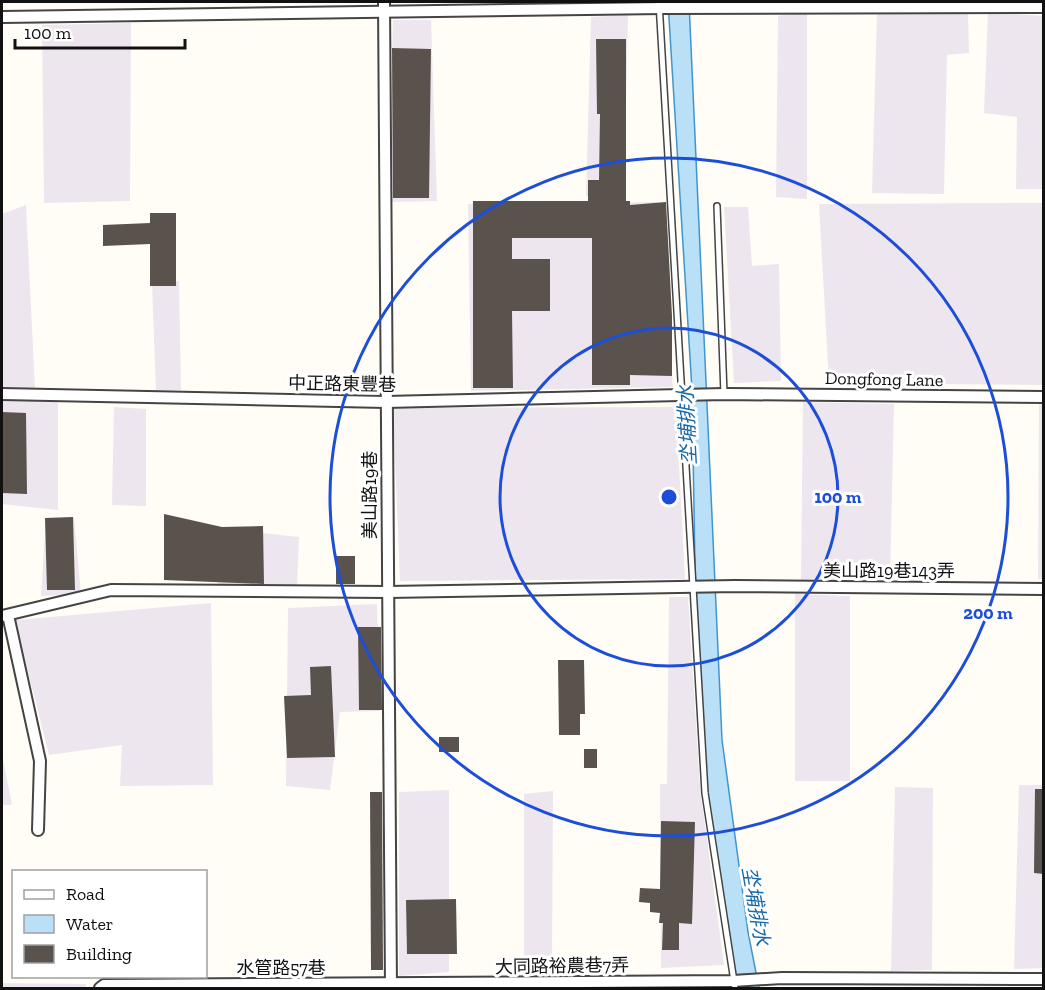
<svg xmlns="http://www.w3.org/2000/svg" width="1045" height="990" font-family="'Zilla Slab','Noto Sans TC',serif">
	<rect width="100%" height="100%" fill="#fffdf5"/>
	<!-- industrial -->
	<g fill="#eee6ef">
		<path d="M807 12V199L776 197 778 16Z"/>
		<path d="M877 12H968L969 53 947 55 944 194 872 193Z"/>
		<path d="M988 12 1043 16V189H1016L1017 117 984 113Z"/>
		<path d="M628 15 624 195 586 196 591 17Z"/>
		<path d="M393 20H431L437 201 389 202Z"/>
		<path d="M131 23 130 201 44 203 42 25Z"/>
		<path d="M658 202 673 387 471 391 468 204Z"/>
		<path d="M1043 203V385L829 383 819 204Z"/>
		<path d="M26 205 35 389 2 388V214Z"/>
		<path d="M724 207H748L752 266 779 264 781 381 734 383Z"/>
		<path d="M179 281 181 390 156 391 152 284Z"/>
		<path d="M2 400 58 401V510L2 504Z"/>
		<path d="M803 402 894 404 890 581H801Z"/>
		<path d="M1039 404H1044L1043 579H1038Z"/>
		<path d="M114 407 146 409V506L112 505Z"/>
		<path d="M676 407 685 579 400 581 393 408Z"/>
		<path d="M74 517 81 594 41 596 46 519Z"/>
		<path d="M219 528 299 537 297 587H218Z"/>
		<path d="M795 594 850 596V781H795Z"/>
		<path d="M669 597H688L700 788 724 965 661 968 660 784H667Z"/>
		<path d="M211 603 213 785 120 786 122 745 49 755 15 620Z"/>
		<path d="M377 604 380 711 340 712 330 790 286 786 288 608Z"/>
		<path d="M2 754 12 805H2Z"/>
		<path d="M1019 785H1043V968L1014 969Z"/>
		<path d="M895 787 933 788 932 970 891 971Z"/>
		<path d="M449 790V972L399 976V792Z"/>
		<path d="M553 791 552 964 524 970V794Z"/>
		<path d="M2 983 86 984V988H2Z"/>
	</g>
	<!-- water -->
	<path fill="#b9e0f7" stroke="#3f96cf" stroke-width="1.5" d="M668 2H689L722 740 748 932 759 988H738L710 836 696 626 692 390Z"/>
	<!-- building -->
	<g fill="#5a524d">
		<path d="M596 39H626V201H630V205L666 202 672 316V376L630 375V385H592V238H512V259H550V311H512L513 388H473V201H588V180H599L600 114H597Z"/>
		<path d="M392 48 431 49 429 198H393Z"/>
		<path d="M150 213H176V286H150V244L103 246V225L150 223Z"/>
		<path d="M2 412 26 413 27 494 2 493Z"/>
		<path d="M164 514 222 527 263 526 264 584 164 580Z"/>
		<path d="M73 517 75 590H47L45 518Z"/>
		<rect x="336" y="556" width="19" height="28"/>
		<path d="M358 627H381L382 710H359Z"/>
		<path d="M558 660H584L585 714H580V735H559Z"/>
		<path d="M331 666 335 757 287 758 284 696 311 695 310 667Z"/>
		<rect x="439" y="737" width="20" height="15"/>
		<rect x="584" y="749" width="13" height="19"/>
		<path d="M1035 789H1044V874L1034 873Z"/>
		<path d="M370 792H382L383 970H371Z"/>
		<path d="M661 821 695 822 692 924 679 923V950H662L663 923H659L660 913 650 912V903L639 902 640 888 660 889Z"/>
		<path d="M456 899 457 954H407L406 900Z"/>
	</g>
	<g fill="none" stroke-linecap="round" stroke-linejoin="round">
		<!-- service casing -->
		<g stroke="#444" stroke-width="8">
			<g id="service">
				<path d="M659 2 705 793 735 988"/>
				<path d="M717 206 724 394"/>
			</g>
		</g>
		<!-- minor casing -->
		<g stroke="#444" stroke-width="14">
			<g id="minor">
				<path d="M384 2 391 988"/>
				<path d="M2 17 664 8 1044 7"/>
				<path d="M2 394 386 402 724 394 1044 397"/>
				<path d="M8 615 40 761 38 830"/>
				<path d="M2 616 111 590 388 592 735 586 1044 589"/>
				<path d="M100 988 104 985 733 981 782 978 1044 979"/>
			</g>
		</g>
		<!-- service -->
		<use href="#service" stroke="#fff" stroke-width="5"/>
		<!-- minor -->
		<use href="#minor" stroke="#fff" stroke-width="10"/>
	</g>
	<!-- distance rings -->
	<g fill="none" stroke="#1d4ed8" stroke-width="3">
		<circle cx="669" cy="497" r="169"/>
		<circle cx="669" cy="497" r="339"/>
	</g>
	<g text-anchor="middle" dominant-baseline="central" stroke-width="6" stroke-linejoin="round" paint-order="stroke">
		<!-- street labels -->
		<g font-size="18" fill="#111" stroke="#fff">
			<text transform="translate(884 379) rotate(1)">Dongfong Lane</text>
			<text transform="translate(342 384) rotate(1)">中正路東豐巷</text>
			<text transform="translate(370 495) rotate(-90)">美山路19巷</text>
			<text x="889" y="571">美山路19巷143弄</text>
			<text transform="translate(562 966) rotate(-1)">大同路裕農巷7弄</text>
			<text x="281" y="968">水管路57巷</text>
		</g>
		<!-- water labels -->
		<g font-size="20" font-style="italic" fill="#1768a6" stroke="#fff">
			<text transform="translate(687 425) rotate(-93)">坔埔排水</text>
			<text transform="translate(756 906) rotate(80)">坔埔排水</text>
		</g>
	</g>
	<circle cx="669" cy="497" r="9" fill="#1d4ed8" stroke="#fff" stroke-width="3"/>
	<g font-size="18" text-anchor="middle" font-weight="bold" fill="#1d4ed8" stroke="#fff" stroke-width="6" stroke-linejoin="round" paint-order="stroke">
		<text x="838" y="503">100 m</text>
		<text x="988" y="619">200 m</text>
	</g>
	<!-- border -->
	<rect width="1045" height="990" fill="none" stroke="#111111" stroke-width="6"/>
	<!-- legend -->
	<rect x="12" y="870" width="195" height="108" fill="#ffffff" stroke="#a0a0a0" stroke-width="1.5"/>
	<rect x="24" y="890" width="30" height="9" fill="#ffffff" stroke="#a0a0a0" stroke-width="1.5"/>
	<text x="66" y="900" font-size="18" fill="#111111">Road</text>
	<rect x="24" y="915" width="30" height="18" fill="#b9e0f7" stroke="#a0a0a0" stroke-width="1.5"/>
	<text x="66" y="930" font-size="18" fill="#111111">Water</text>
	<rect x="24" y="945" width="30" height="18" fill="#5a524d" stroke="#a0a0a0" stroke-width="1.5"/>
	<text x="66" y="960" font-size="18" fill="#111111">Building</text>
	<!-- scale -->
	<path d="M15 39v9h170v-9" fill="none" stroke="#111111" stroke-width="3"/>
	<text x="24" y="39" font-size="18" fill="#111111" stroke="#ffffff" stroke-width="4.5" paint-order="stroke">100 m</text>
</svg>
